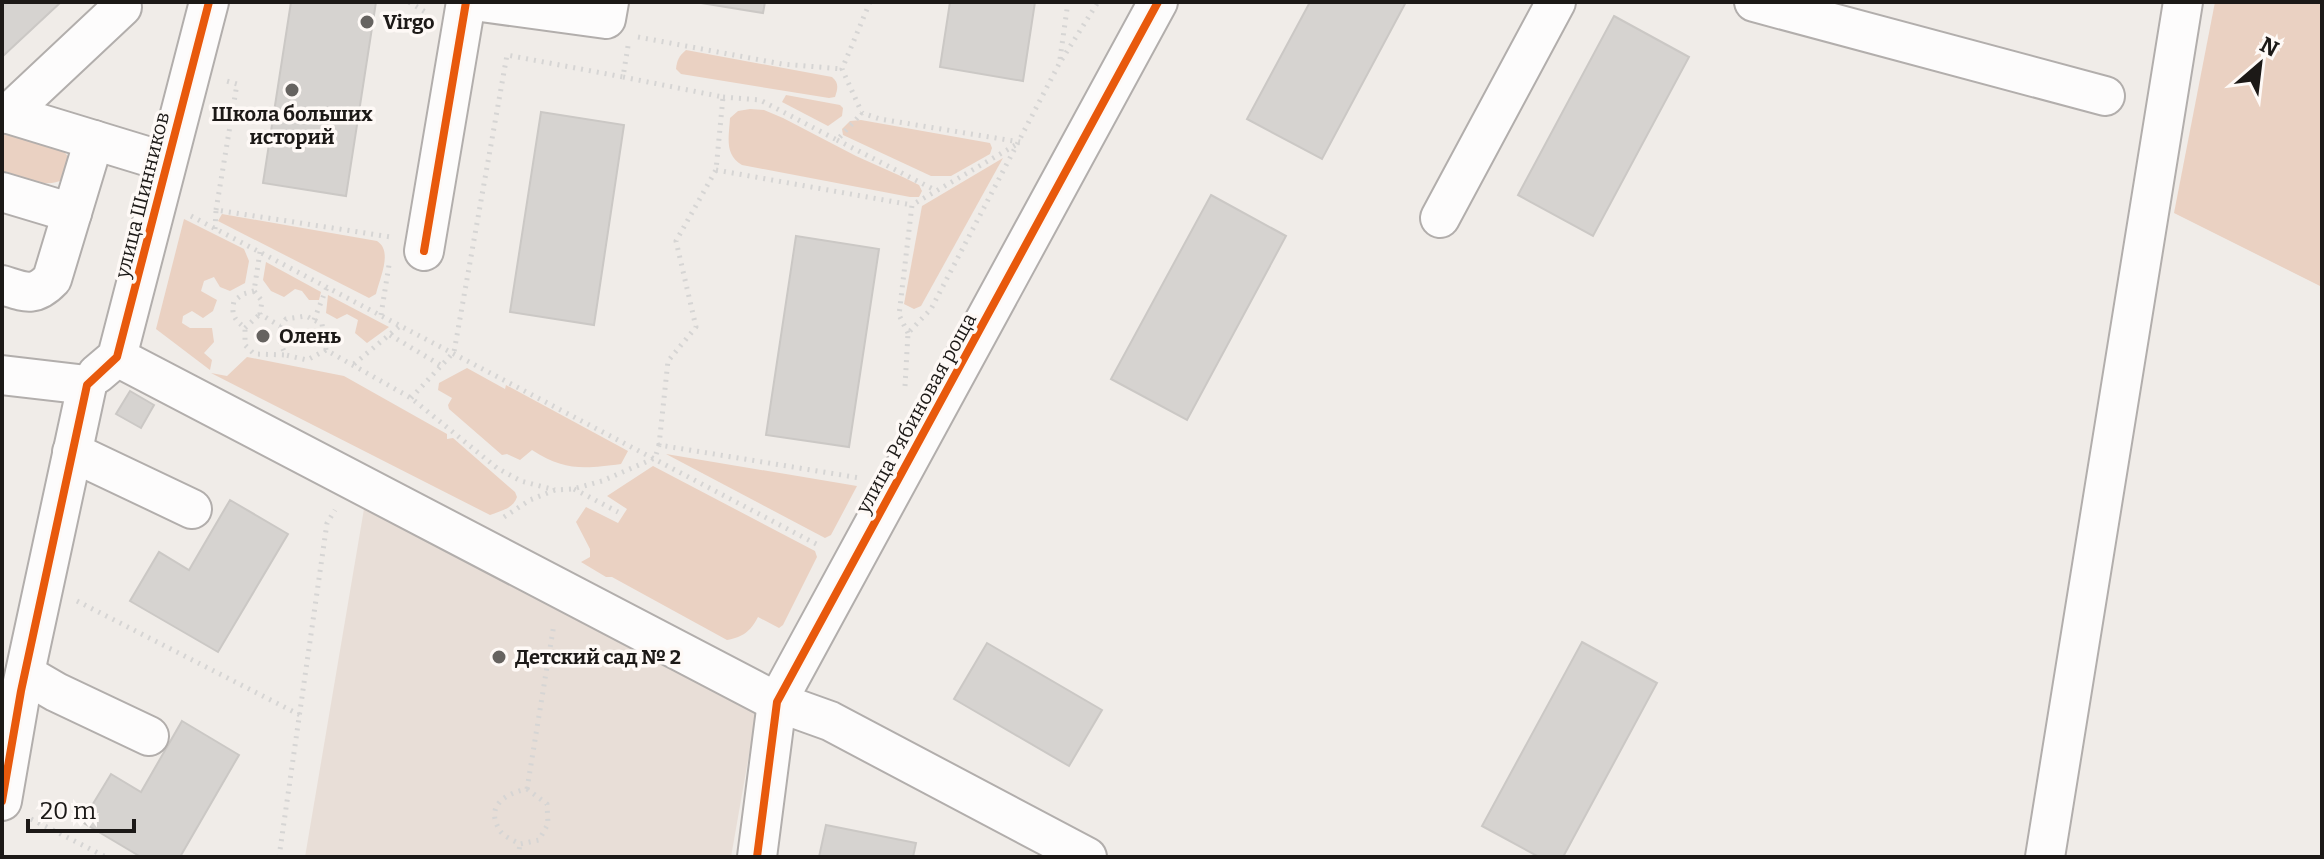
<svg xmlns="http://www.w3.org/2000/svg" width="2324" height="859" font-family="Bitter,serif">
	<rect width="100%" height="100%" fill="#f0ece8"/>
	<!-- built -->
	<path fill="#e8ded7" d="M365 503 757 709 731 857H305Z"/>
	<!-- green -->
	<g fill="#ead1c2">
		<path d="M2215 2H2322V287L2174 213Z"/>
		<path d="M686 50 832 77C839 83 838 88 835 97L829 98 681 74 676 69C677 60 679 56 686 50Z"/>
		<path d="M786 95 840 105 843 108 842 116 828 126 782 102Z"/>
		<path d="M750 109 764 110 783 118 856 156 905 178 919 185 922 191 919 197H910L742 165C724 154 729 137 730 118L738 111Z"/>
		<path d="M861 120 990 143 992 148 990 154 951 176H931L843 135 842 129 850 121Z"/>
		<path d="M2 128C24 135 59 138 70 160L64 179C45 190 22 177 2 171Z"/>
		<path d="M1003 158 921 306 914 309 904 304 922 206Z"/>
		<path d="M222 214 377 241C393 251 380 277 376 294L369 298 218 221Z"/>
		<path d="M184 219 244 249 249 261 245 283 230 291 220 287 214 277 204 281 201 291 217 300 213 311 203 318 192 311 183 316 182 323 190 328H212L214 342 204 353 212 360 210 370 156 329Z"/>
		<path d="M266 262 321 292 319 300H309L302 291 295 289 284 297 271 291 263 280Z"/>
		<path d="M328 295 389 327 367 343 355 333 358 320 347 314 337 319 326 313Z"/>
		<path d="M247 357 344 376 447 434V439L453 438 515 492 517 497C513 509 500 511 490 515L211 373 227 376Z"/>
		<path d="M467 368 505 389 506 385 628 451 621 464C584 469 564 471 532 450L520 460 507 454 502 455 449 409 448 405 452 398 438 390 439 383Z"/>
		<path d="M666 454 857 486 831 535 825 538Z"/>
		<path d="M653 466 815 551 817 557 783 625 779 628 758 617C750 632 743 637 727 640L612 577H606L581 562 590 557V549L576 522 586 507 618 523 627 509 607 496Z"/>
	</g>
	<!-- building -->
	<g fill="#d6d3d0" stroke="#cbc8c5" stroke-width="2">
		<path d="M2 2H61L2 57Z"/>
		<path d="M291 2H376L346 196 263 183Z"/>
		<path d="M695 2H765L763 13Z"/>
		<path d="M950 2H1035L1023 81 940 67Z"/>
		<path d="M1310 2H1406L1322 159 1247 119Z"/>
		<path d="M1614 16 1689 57 1593 236 1518 195Z"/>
		<path d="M541 112 624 125 594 325 510 312Z"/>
		<path d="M1211 195 1286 236 1187 420 1111 379Z"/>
		<path d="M796 236 879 249 849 447 766 435Z"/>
		<path d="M130 391 154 405 141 428 116 414Z"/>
		<path d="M230 500 288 534 218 652 130 601 159 552 189 570Z"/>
		<path d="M1582 642 1657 683 1563 857H1539L1482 826Z"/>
		<path d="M987 643 1102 710 1069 766 954 699Z"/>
		<path d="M182 721 239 755 180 857H141L82 822 111 774 141 792Z"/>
		<path d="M826 825 916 843 913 857H819Z"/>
	</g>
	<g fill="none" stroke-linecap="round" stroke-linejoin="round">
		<!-- minor casing -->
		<g stroke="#b2aeac" stroke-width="42">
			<g id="minor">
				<path d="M481 2 606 19 609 2"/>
				<path d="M1754 2 2105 96"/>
				<path d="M2 112 166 162"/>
				<path d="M8 114 122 7"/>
				<path d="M2 192 72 213"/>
				<path d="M1440 218 1556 2"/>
				<path d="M424 251 466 2"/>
				<path d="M2 285C25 292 34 298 52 279L94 140"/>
				<path d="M117 357 777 702 830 721 1087 857"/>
				<path d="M97 374 117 357 209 2"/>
				<path d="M2 375 87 385"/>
				<path d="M72 452 192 509"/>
				<path d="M25 674 56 692 149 736"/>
				<path d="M2 801 21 691 87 385"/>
				<path d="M757 857 777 702 1158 2"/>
				<path d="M2045 857 2183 2"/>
			</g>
		</g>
		<!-- path -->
		<g stroke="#d6d5d4" stroke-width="5" stroke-dasharray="2 6" stroke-linecap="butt">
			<path d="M409 2 427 13"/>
			<path d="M870 2 842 69 862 113 880 119 1020 142"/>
			<path d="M638 37 782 64 842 69"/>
			<path d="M1060 59 1068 2"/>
			<path d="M623 77 723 97 716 170 676 241 696 327 668 361 659 445"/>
			<path d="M723 97 760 100 837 140 862 113"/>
			<path d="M837 140 935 190"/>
			<path d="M716 170 912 205"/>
			<path d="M216 210 237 84 223 80"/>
			<path d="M191 216 820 546"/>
			<path d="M215 229 216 210 391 237"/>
			<path d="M260 252 254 291 262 301 260 314 280 326"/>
			<path d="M254 291 243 294 234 301C231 315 234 319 245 328V345L254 354 286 355"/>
			<path d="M381 315 389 265"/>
			<path d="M314 320 327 287"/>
			<path d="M245 328 260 314"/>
			<path d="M908 333 899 315 912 205 1019 143"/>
			<path d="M390 335 442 366"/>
			<path d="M326 350 307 360 286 355C279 343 277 330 286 319L306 316 322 324 326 350 411 398 497 468 521 481 555 490"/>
			<path d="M354 364 401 325"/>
			<path d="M905 386 908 333 931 309 1059 64 1098 2"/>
			<path d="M411 398 454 352 507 55 623 77 628 46"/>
			<path d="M574 489 618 512"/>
			<path d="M504 517 530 500 555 490 573 489 602 481 655 458 659 445 860 478"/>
			<path d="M77 601 300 715"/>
			<path d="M527 789 554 624"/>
			<path d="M527 789 547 804 548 824 539 840 520 844C513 840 502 836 499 829 485 805 507 793 527 789Z"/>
			<path d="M31 819 106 857"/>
			<path d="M279 857 327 523 335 510"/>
			<path d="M518 857 520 844"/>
		</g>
		<!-- minor -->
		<use href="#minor" stroke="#fdfcfc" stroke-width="38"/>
		<!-- cycleway casing -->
		<g stroke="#fef9f6" stroke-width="13">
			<g id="cycleway">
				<path d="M424 251 466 2"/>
				<path d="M2 801 21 691 87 385 117 357 209 2"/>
				<path d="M757 857 777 702 1158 2"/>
			</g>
		</g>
		<!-- cycleway -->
		<use href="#cycleway" stroke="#e8590c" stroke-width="8"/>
	</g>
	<!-- markers -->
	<g fill="#666360" stroke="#fef9f6" stroke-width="3">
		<circle cx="367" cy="22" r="8"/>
		<circle cx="292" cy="90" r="8"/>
		<circle cx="263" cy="336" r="8"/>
		<circle cx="499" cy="657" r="8"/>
	</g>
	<g text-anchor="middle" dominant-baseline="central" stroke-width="7" stroke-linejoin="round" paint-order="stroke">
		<!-- poi labels -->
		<g font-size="20" font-weight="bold" fill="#1c1917" stroke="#fef9f6" text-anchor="start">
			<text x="383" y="22">Virgo</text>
			<text x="292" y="114" text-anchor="middle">Школа больших<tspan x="292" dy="23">историй</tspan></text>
			<text x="279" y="336">Олень</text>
			<text x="515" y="657">Детский сад № 2</text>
		</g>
		<!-- street labels -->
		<g font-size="20" fill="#1c1917" stroke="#fef9f6">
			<text transform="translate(142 195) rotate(-76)">улица Шинников</text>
			<text transform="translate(916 413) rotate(-61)">улица Рябиновая роща</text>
		</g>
	</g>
	<!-- border -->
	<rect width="2324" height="859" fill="none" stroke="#1c1917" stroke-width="8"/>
	<!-- north arrow -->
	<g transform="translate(2260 64) rotate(28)" stroke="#fef9f6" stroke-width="6" paint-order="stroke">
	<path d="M0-6L14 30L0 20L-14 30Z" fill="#1c1917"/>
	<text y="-12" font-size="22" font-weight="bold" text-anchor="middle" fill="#1c1917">N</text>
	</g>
	<!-- scale -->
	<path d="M28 819v12h106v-12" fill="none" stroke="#1c1917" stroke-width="4"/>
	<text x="40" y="819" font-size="24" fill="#1c1917" stroke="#fef9f6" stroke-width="6" paint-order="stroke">20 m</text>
</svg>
